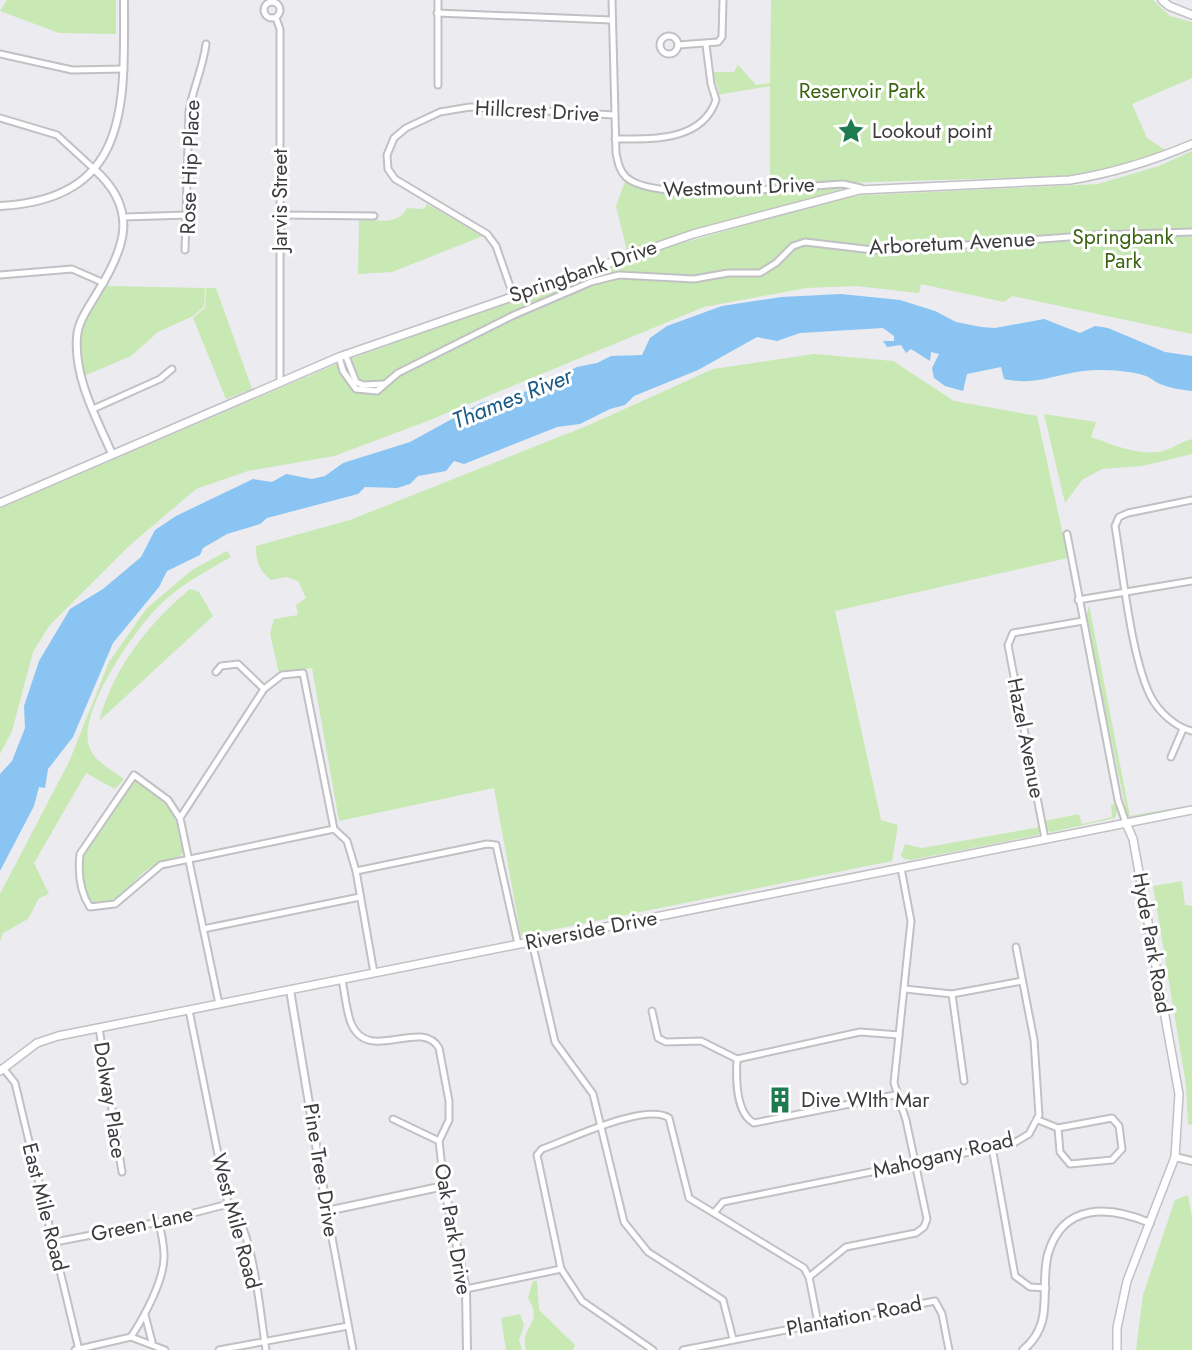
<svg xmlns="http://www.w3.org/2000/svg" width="1192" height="1350" font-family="Jost,sans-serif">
	<rect width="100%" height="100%" fill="#ebebf0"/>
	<!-- green -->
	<g fill="#c8e9b3">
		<path d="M7 0H116V34L59 33 0 11Z"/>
		<path d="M771 0H1153L1170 16 1192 22V78L1132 104 1147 138 1165 150 1108 169 1073 176 770 185V86L717 95 719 92 713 72H734L738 65 756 85 770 83Z"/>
		<path d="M1192 151V334L1012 296 1004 302 921 284 919 293 856 286 806 288 704 307 430 420 334 456 248 471 196 489 129 546 49 626 33 652 12 731 0 754V508L339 363 633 257 849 196 1098 184 1159 166Z"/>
		<path d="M625 181 634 187 672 195 846 188 627 251 616 206Z"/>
		<path d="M427 204 483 236 392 272 358 274 359 219C375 220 399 226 407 208L424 209Z"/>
		<path d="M105 286 205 288 204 307 193 316 158 332 131 356 84 376C72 341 87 316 105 286Z"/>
		<path d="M206 288H216L252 389 226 399 193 318 205 308Z"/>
		<path d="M814 354 893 361 954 401 1037 416 1068 558 835 611 881 820 898 825 892 861 521 936 494 788 339 821 312 668 279 673 270 634 274 619 298 615 296 605 306 598 298 581 286 577 271 580C259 570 256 562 256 546L350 520 589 425 713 369Z"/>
		<path d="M1044 414 1096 422 1091 437C1114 445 1142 458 1166 450 1175 447 1183 441 1192 439V454L1142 466 1102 469 1082 480 1065 503Z"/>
		<path d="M227 551 231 557C205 572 177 586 156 609 133 632 78 712 89 746 93 761 112 770 124 779L115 789 86 773 34 863 49 894 39 898 28 919 3 933 0 941V894L69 762 109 662 147 608 192 570Z"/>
		<path d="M190 589 199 592 213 616 99 721C114 667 148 624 190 589Z"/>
		<path d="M1089 605 1130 816 1192 805 1131 818 1127 815 1086 619Z"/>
		<path d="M134 781C168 787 178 822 184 851 179 861 165 860 155 865 130 877 129 900 95 904L87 896 82 869 85 849Z"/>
		<path d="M1111 804 1116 805 1118 810 1115 818 1052 832 1048 831 1044 821 1079 814 1082 824 1112 817Z"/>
		<path d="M1040 827 1038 835 911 860 904 859 901 855 905 844 922 848Z"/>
		<path d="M1182 881 1185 905 1192 906V1125L1188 1124 1186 1085 1153 886Z"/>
		<path d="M1188 1195 1192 1218V1350H1136L1143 1295 1175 1200Z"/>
		<path d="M533 1281H537L539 1310 575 1345 573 1350H526C519 1325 545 1325 528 1298Z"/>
		<path d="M520 1314 524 1325 519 1340 522 1350H506L501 1318Z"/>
	</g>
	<!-- water -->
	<path fill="#8ac4f2" d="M841 294 900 300 935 311 956 322 981 327 995 328 1044 319 1080 333 1095 326 1108 328 1165 352 1192 356V391C1182 390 1170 388 1160 384 1155 382 1151 378 1146 376 1132 371 1113 370 1098 370 1063 370 1040 387 1004 379L1001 367 967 374 963 391 945 386 934 378 932 368 939 354 931 352 930 361 911 349 906 353 901 345 887 347 883 341H894V336L883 328 800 333 777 341 757 337 698 370 634 396 625 405 610 409 580 424 557 427 464 464 454 461 446 471 418 476 410 484 397 488 365 487 358 494 267 518 260 524 227 534 203 548 200 555 167 571 159 587 113 643 73 737 48 769 45 788 39 787 34 806 0 871V774L12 761 25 728 24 706 39 661 70 609 103 589 141 557 155 530 176 516 253 479 272 482 286 474 312 479 325 476 343 463 410 442 481 403 522 393 577 367 597 363 611 356 642 355 650 338 667 326 722 306 781 297Z"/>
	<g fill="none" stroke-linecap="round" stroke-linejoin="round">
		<!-- minor casing -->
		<g stroke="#c1c1c5" stroke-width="9">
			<g id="minor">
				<path d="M438 0V85"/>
				<path d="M612 0 616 153C618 162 619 170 626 177 654 204 800 186 843 184L861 188"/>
				<circle cx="272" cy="10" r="8"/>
				<path d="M437 13 611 20"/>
				<path d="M276 18 280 29V382"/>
				<circle cx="669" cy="45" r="9"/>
				<path d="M678 45 718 42 722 37 723 0"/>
				<path d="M0 54 72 70 124 69"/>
				<path d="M0 118 57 135 94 169"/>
				<path d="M615 139C651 139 702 142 716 100L711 84 706 45"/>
				<path d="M280 215 374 216"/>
				<path d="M124 217 188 215"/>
				<path d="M185 250 189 111C193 88 203 68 206 44"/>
				<path d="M0 275 72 269 104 283"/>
				<path d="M513 295 496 246 487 234 395 179 388 169 387 155 394 138 406 128 440 112 470 107 614 115"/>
				<path d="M345 354 356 382 363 385 384 384"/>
				<path d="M339 357 343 371 356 389 377 391 398 373 514 315 591 282 619 275 694 279 728 273H760L776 263 793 246 805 242 873 250 914 249 1095 235 1192 232"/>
				<path d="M93 409 160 379 172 369"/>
				<path d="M1192 500 1128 513 1119 517 1115 526C1123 572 1131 658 1151 697 1159 712 1175 727 1192 731"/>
				<path d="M1067 534 1118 800 1126 823"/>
				<path d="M1078 600 1192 581"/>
				<path d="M216 672 221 666 238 664 264 689"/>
				<path d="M1171 757 1183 729"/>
				<path d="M179 817 168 800 134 775 80 854C78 872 80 892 90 907L115 904 161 865 334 829"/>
				<path d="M1045 839 1008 645 1013 633 1083 621"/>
				<path d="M356 871 487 844 496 845 518 944"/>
				<path d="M203 929 360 897"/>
				<path d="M532 942 555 1042 593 1094 624 1222 648 1252 723 1300 733 1339"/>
				<path d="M342 980C345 994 346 1010 351 1023 368 1065 421 1017 439 1048L449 1101V1120L439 1141 444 1186"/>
				<path d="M905 989 952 994 1022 981"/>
				<path d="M952 994 964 1081"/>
				<path d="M219 1004 180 818 264 689 282 675 303 673 334 829 347 841 356 871 374 973"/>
				<path d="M189 1010 228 1204C254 1226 260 1315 266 1350"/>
				<path d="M652 1011 658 1038 666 1042 701 1041 737 1059 860 1032 899 1035"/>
				<path d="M99 1028 122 1172"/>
				<path d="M737 1059C736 1077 735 1113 754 1123L895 1095"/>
				<path d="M3 1068 15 1083 79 1350"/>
				<path d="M393 1119 439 1141"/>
				<path d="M1038 1120 1058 1128 1112 1118 1119 1126 1122 1149 1112 1160 1070 1164 1060 1152 1058 1128"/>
				<path d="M992 1147 1015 1276 1030 1287 1046 1288"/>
				<path d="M327 1211 353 1350"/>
				<path d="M714 1213 723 1202 1014 1143 1029 1134 1039 1115 1034 1040 1016 947"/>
				<path d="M55 1242 159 1222 228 1204"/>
				<path d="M809 1277 846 1247 916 1233 924 1227 927 1219 906 1120 894 1083 911 921 901 868"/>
				<path d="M466 1289 561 1269"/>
				<path d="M145 1315 152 1342"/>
				<path d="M131 1337C144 1317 165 1279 164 1255 164 1244 161 1233 159 1222"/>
				<path d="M75 1350 131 1337 165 1350"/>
				<path d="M219 1350 348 1326"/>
				<path d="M653 1350 582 1301 561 1269 537 1155 542 1149C568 1140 646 1102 669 1118L689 1198 804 1268 809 1277 818 1323"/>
				<path d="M683 1350 935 1301 942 1314 949 1350"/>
			</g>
		</g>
		<!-- tertiary casing -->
		<g stroke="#c1c1c5" stroke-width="10">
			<g id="tertiary">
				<path d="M94 169C139 209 126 247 97 293 89 307 78 321 77 337 74 378 96 417 112 454"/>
				<path d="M0 206C132 199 124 102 124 0"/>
				<path d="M290 990 327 1211 444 1186 466 1289 467 1350"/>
				<path d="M1175 1157 1192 1161"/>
				<path d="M1023 1350C1056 1323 1039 1289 1048 1254 1063 1202 1110 1206 1150 1223"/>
			</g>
		</g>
		<!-- secondary casing -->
		<g stroke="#c1c1c5" stroke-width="10">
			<g id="secondary">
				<path d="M1162 0 1169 6 1192 15"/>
				<path d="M0 503 339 357 693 234 859 190 1070 180C1113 173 1152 161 1192 144"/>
				<path d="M0 1071 37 1043 58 1036 1192 810"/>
				<path d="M1117 1350V1328L1127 1281 1175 1157 1179 1094 1133 839 1126 823"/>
			</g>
		</g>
		<!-- minor -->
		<use href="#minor" stroke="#fff" stroke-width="5"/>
		<!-- tertiary -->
		<use href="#tertiary" stroke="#fff" stroke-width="6"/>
		<!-- secondary -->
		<use href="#secondary" stroke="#fff" stroke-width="7"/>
	</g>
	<!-- icons -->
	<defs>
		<g id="sight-bare" transform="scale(2.1)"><path d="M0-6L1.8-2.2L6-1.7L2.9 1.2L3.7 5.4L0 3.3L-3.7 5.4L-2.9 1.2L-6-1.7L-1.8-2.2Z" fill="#1e7a4f" stroke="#fff" stroke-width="2.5" paint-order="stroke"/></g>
		<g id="building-bare" transform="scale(2.1)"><path d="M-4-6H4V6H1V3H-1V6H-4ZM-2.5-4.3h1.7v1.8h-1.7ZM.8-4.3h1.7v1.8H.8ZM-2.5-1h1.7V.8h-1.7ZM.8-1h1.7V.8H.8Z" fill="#1e7a4f" stroke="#fff" stroke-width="2.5" paint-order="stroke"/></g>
	</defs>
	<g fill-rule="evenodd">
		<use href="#sight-bare" x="851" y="131"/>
		<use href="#building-bare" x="780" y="1100"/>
	</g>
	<g text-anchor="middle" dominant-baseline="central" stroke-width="6" stroke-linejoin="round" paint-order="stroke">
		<!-- park labels -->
		<g font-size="21" fill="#3a6410" stroke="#fff">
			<text x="862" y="91">Reservoir Park</text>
			<text x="1123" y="237">Springbank<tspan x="1123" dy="24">Park</tspan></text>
		</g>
		<!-- street labels -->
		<g font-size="21" fill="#3c3c3e" stroke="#fff">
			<text transform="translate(537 111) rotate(3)">Hillcrest Drive</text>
			<text transform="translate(190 167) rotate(-88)">Rose Hip Place</text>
			<text transform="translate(739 187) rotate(-2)">Westmount Drive</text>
			<text transform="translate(280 200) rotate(-90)">Jarvis Street</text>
			<text transform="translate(952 243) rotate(-3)">Arboretum Avenue</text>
			<text transform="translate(583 271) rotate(-19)">Springbank Drive</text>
			<text transform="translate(1026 738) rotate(79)">Hazel Avenue</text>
			<text transform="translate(591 930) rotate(-11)">Riverside Drive</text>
			<text transform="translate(1152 943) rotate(80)">Hyde Park Road</text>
			<text transform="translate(110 1100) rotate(81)">Dolway Place</text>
			<text transform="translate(943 1155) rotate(-13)">Mahogany Road</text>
			<text transform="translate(321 1170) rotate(81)">Pine Tree Drive</text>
			<text transform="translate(45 1207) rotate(76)">East Mile Road</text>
			<text transform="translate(236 1221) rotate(75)">West Mile Road</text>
			<text transform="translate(142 1224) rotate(-12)">Green Lane</text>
			<text transform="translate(453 1229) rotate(80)">Oak Park Drive</text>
			<text transform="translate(854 1316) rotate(-11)">Plantation Road</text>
		</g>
		<!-- poi labels -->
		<g font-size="21" fill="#3c3c3e" stroke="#fff" text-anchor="start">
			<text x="872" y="131">Lookout point</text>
			<text x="801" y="1100">Dive WIth Mar</text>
		</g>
		<!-- water labels -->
		<g font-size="23" font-style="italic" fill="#1a5a86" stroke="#fff">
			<text transform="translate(512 398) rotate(-22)">Thames River</text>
		</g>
	</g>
</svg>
